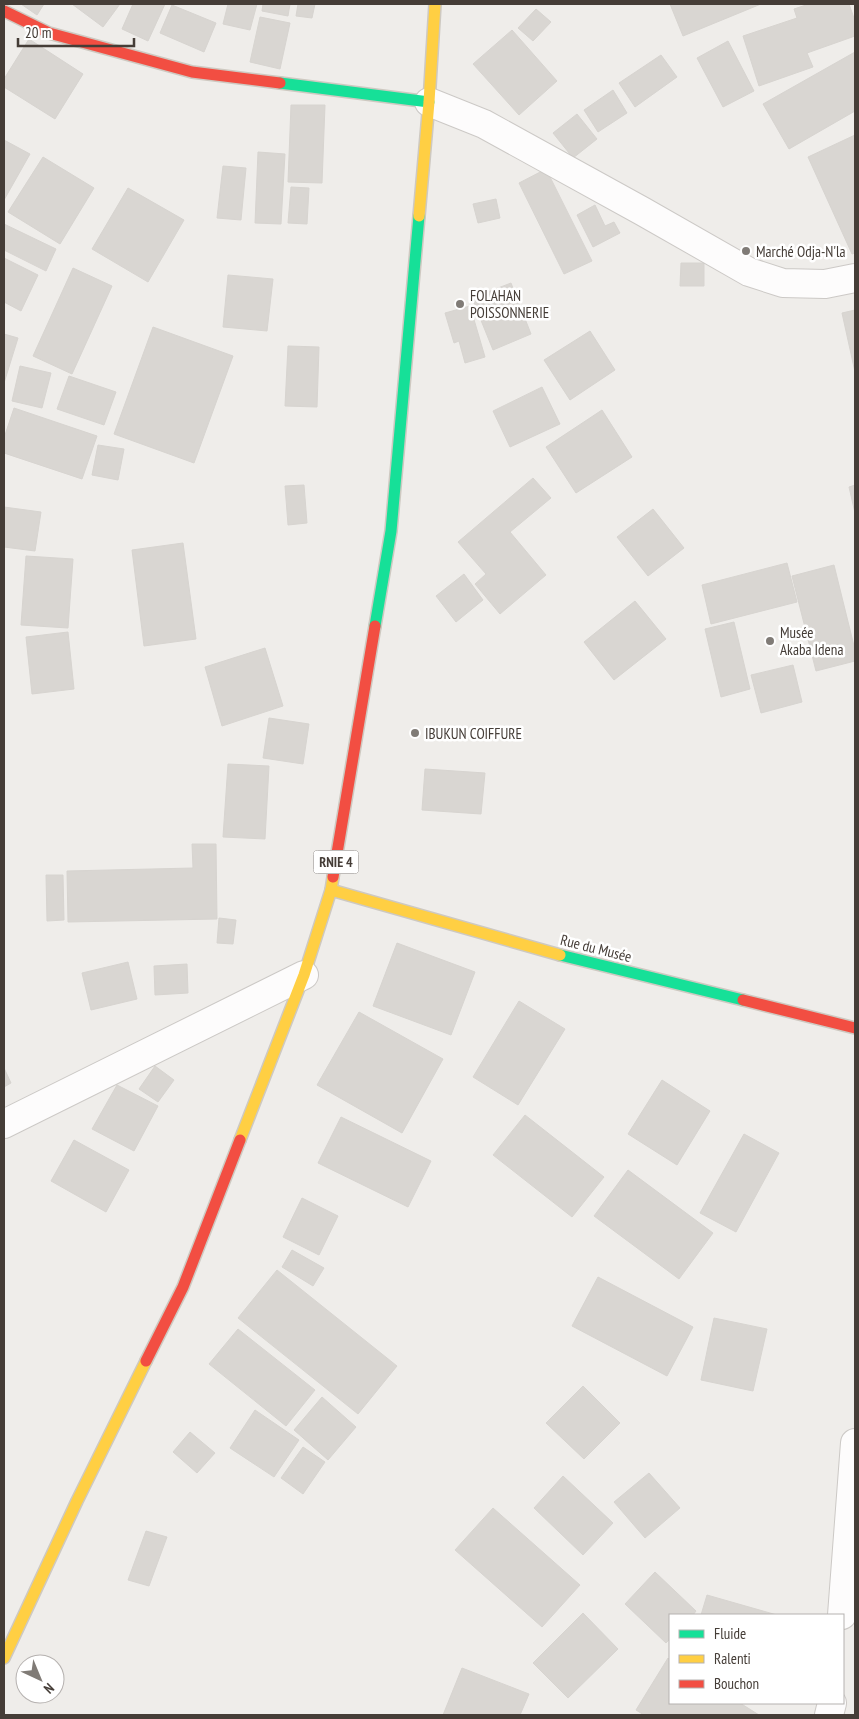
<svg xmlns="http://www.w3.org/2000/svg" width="859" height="1719" font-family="'PT Sans Narrow',sans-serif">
	<rect width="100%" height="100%" fill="#efedea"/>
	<!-- building -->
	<g fill="#d9d6d2" stroke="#d7d4d0">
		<path d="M21 4H44L37 15Z"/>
		<path d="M72 4H120L103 27Z"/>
		<path d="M133 4H165L148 41 122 29Z"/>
		<path d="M228 4H257L250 30 223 24Z"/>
		<path d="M263 4H290L288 16 262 11Z"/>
		<path d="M298 4H315L312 18 296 16Z"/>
		<path d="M670 4H761L683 36Z"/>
		<path d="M809 4H849L855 21V36L807 53 813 67 759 86 743 36 797 18 794 9Z"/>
		<path d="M172 5 216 23 204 52 160 33Z"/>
		<path d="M536 9 551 22 533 41 518 28Z"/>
		<path d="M260 17 290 23 280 69 250 62Z"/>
		<path d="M512 30 557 81 519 115 473 64Z"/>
		<path d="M29 39 83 74 55 119 4 87V79Z"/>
		<path d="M728 41 754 91 723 107 697 58Z"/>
		<path d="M855 52V111L789 149 763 104Z"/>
		<path d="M661 55 677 77 635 107 619 83Z"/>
		<path d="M613 90 627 113 598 132 584 110Z"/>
		<path d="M291 105H325L322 183 288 182Z"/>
		<path d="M577 114 597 139 573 158 553 133Z"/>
		<path d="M855 135V253L852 254 808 157Z"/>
		<path d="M4 140 30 154 4 200Z"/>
		<path d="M258 152 285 154 281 224 255 223Z"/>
		<path d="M43 157 94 188 60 244 8 212Z"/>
		<path d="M223 166 246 168 241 220 217 218Z"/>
		<path d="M546 169 592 261 564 274 519 183Z"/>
		<path d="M291 187 309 188 307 224 288 223Z"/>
		<path d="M128 188 184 220 148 282 92 249Z"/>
		<path d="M496 199 500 218 478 223 473 204Z"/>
		<path d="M595 205 605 226 614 222 620 233 593 247 577 215Z"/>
		<path d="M4 224 56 249 46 271 4 250Z"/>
		<path d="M4 258 38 275 21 311 4 302Z"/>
		<path d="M681 263H704V286H680Z"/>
		<path d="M73 268 112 286 72 374 33 356Z"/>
		<path d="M228 275 273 279 267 331 223 327Z"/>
		<path d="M511 283 531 334 493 350 472 298Z"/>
		<path d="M470 306 485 357 465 363 459 341 454 343 445 313Z"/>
		<path d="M855 310V372L842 313Z"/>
		<path d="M153 327 233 356 194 463 114 434Z"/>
		<path d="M590 331 615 370 570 400 544 360Z"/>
		<path d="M4 334 18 338 4 383Z"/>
		<path d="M288 346 319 347 317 407 285 406Z"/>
		<path d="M20 366 51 373 42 408 12 401Z"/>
		<path d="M69 376 116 392 104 425 57 409Z"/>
		<path d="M542 387 560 424 510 447 493 411Z"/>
		<path d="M14 408 97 436 82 479 4 453V438Z"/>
		<path d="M602 410 632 457 576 493 546 447Z"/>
		<path d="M98 445 124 449 118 480 92 475Z"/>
		<path d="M533 478 551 498 510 532 546 575 500 614 475 584 486 574 458 542Z"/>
		<path d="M304 485 307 523 288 525 285 486Z"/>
		<path d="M855 485V513L849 487Z"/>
		<path d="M4 507 41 512 35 551 4 547Z"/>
		<path d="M653 509 684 548 648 576 617 537Z"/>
		<path d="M183 543 196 639 144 646 132 550Z"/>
		<path d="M26 556 73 559 68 628 21 625Z"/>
		<path d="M787 563 797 602 711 624 702 585Z"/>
		<path d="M834 565 855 650V661L816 671 792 576Z"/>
		<path d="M464 574 483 600 456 622 436 596Z"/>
		<path d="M635 601 666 639 614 680 584 642Z"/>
		<path d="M734 622 750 689 721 697 705 629Z"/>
		<path d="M68 632 74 689 32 694 26 637Z"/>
		<path d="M265 648 283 706 222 726 205 667Z"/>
		<path d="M793 665 802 702 761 713 751 675Z"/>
		<path d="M269 718 309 724 303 764 263 758Z"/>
		<path d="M228 764 269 766 265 839 223 837Z"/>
		<path d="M425 769 485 773 481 814 422 810Z"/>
		<path d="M192 844H216L217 919 68 922 67 871 193 868Z"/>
		<path d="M46 875H63L64 920 47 921Z"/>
		<path d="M219 918 236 920 233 944 217 943Z"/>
		<path d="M397 943 475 972 451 1035 373 1006Z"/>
		<path d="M128 962 137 999 91 1010 82 973Z"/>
		<path d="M187 964 188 993 155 995 154 966Z"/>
		<path d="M519 1001 565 1029 518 1105 473 1077Z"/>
		<path d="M359 1012 443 1059 402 1133 317 1085Z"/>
		<path d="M155 1066 174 1080 158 1102 139 1089Z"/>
		<path d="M4 1068 11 1083 4 1087Z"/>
		<path d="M662 1080 710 1111 677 1165 628 1134Z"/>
		<path d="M117 1085 158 1106 134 1151 92 1129Z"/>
		<path d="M525 1115 604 1177 572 1217 493 1155Z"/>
		<path d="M341 1117 431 1161 408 1207 318 1163Z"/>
		<path d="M744 1134 779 1153 736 1232 700 1213Z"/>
		<path d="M74 1140 129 1170 106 1212 51 1181Z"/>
		<path d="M628 1170 713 1233 679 1279 594 1216Z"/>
		<path d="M302 1198 338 1216 319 1255 283 1237Z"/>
		<path d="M292 1250 324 1268 313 1286 282 1267Z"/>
		<path d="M277 1270 397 1366 358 1414 238 1318Z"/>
		<path d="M598 1277 693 1327 667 1376 572 1326Z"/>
		<path d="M714 1318 767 1329 753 1391 701 1380Z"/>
		<path d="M238 1329 315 1390 286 1426 209 1364Z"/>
		<path d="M583 1386 620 1423 584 1459 546 1423Z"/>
		<path d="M322 1397 356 1427 328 1460 294 1430Z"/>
		<path d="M255 1410 299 1440 274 1477 230 1448Z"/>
		<path d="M190 1432 215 1453 197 1473 173 1452Z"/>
		<path d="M303 1447 325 1462 303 1494 281 1478Z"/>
		<path d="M649 1473 680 1508 645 1538 614 1502Z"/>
		<path d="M563 1476 613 1523 583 1555 534 1508Z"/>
		<path d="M493 1508 580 1585 542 1627 455 1550Z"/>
		<path d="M146 1531 167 1537 149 1586 128 1580Z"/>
		<path d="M655 1572 696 1611 693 1615H670V1639L666 1643 625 1604Z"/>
		<path d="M707 1595 777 1615H701Z"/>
		<path d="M583 1613 618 1649 568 1698 533 1663Z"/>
		<path d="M668 1658 670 1660V1703H740L759 1715H644L636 1710Z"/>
		<path d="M462 1668 529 1694 520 1715H443Z"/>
	</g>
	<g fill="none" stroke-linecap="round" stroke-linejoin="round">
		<!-- street casing -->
		<g stroke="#ccc9c6" stroke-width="30">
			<g id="street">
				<path d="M429 102 484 124 642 211 749 272 783 283 825 284 855 278"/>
				<path d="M4 1124 304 975"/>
				<path d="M842 1615 855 1443"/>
				<path d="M829 1715 832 1703"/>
			</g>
		</g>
		<!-- fast casing -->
		<g stroke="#cec9c1" stroke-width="14">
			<g id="fast">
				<path d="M280 83 429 102"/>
				<path d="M375 626 391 531 419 216"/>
				<path d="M560 955 743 1000"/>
			</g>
		</g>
		<!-- slow casing -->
		<g stroke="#cec9c1" stroke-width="14">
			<g id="slow">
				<path d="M419 216 429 102 435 4"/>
				<path d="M331 890 560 955"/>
				<path d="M240 1140 304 975 331 890 333 877"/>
				<path d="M4 1658 77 1501 146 1361"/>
			</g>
		</g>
		<!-- jam casing -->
		<g stroke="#cec9c1" stroke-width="14">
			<g id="jam">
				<path d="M4 11 49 33 192 72 280 83"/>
				<path d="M333 877 375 626"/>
				<path d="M743 1000 855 1028"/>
				<path d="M146 1361 183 1287 240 1140"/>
			</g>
		</g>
		<!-- street -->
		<use href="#street" stroke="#fdfcfc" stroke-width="28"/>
		<!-- fast -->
		<use href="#fast" stroke="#16e098" stroke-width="11"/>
		<!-- slow -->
		<use href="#slow" stroke="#ffcf43" stroke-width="11"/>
		<!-- jam -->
		<use href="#jam" stroke="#f24e42" stroke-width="11"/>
	</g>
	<!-- markers -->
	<g fill="#807b76" stroke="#fff" stroke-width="2">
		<circle cx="746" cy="251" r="5"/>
		<circle cx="460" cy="304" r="5"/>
		<circle cx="770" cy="641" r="5"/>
		<circle cx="415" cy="733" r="5"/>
	</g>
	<g text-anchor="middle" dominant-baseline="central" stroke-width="5" stroke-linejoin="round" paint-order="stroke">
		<!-- shield labels -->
		<rect fill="#fff" stroke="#7d7773" stroke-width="1" x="313.5" y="850.5" width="45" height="23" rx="4"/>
		<g font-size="14" font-weight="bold" fill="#453d37">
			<text x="336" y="862">RNIE 4</text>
		</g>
		<!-- poi labels -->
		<g font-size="15" fill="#453d37" stroke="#fff" text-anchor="start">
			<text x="756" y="251">Marché Odja-N'la</text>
			<text x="470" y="295">FOLAHAN<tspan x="470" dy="17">POISSONNERIE</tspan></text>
			<text x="780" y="632">Musée<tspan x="780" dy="17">Akaba Idena</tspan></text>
			<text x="425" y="733">IBUKUN COIFFURE</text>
		</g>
		<!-- street labels -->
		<g font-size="15" fill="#453d37" stroke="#fff">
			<text transform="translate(596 948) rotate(14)">Rue du Musée</text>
		</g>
	</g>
	<!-- border -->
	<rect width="859" height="1719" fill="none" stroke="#453d37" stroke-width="10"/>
	<!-- legend -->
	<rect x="669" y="1614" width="175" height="90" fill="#ffffff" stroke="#b5b1af"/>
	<rect x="679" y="1630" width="25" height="8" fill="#16e098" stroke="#b5b1af"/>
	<text x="714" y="1639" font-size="15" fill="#453d37">Fluide</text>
	<rect x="679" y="1655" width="25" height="8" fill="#ffcf43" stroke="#b5b1af"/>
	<text x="714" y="1664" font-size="15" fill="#453d37">Ralenti</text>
	<rect x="679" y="1680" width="25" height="8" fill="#f24e42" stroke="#b5b1af"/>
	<text x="714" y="1689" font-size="15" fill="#453d37">Bouchon</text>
	<!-- north arrow -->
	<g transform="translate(40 1679) rotate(136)"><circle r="24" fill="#ffffff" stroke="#b5b1af"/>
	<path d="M0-4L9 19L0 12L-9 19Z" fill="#807b76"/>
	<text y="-8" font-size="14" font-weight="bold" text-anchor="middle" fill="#453d37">N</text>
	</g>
	<!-- scale -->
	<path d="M18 38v8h116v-8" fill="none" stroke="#453d37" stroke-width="2.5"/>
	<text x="25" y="38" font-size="15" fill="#453d37" stroke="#ffffff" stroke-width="4" paint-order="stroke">20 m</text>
</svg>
